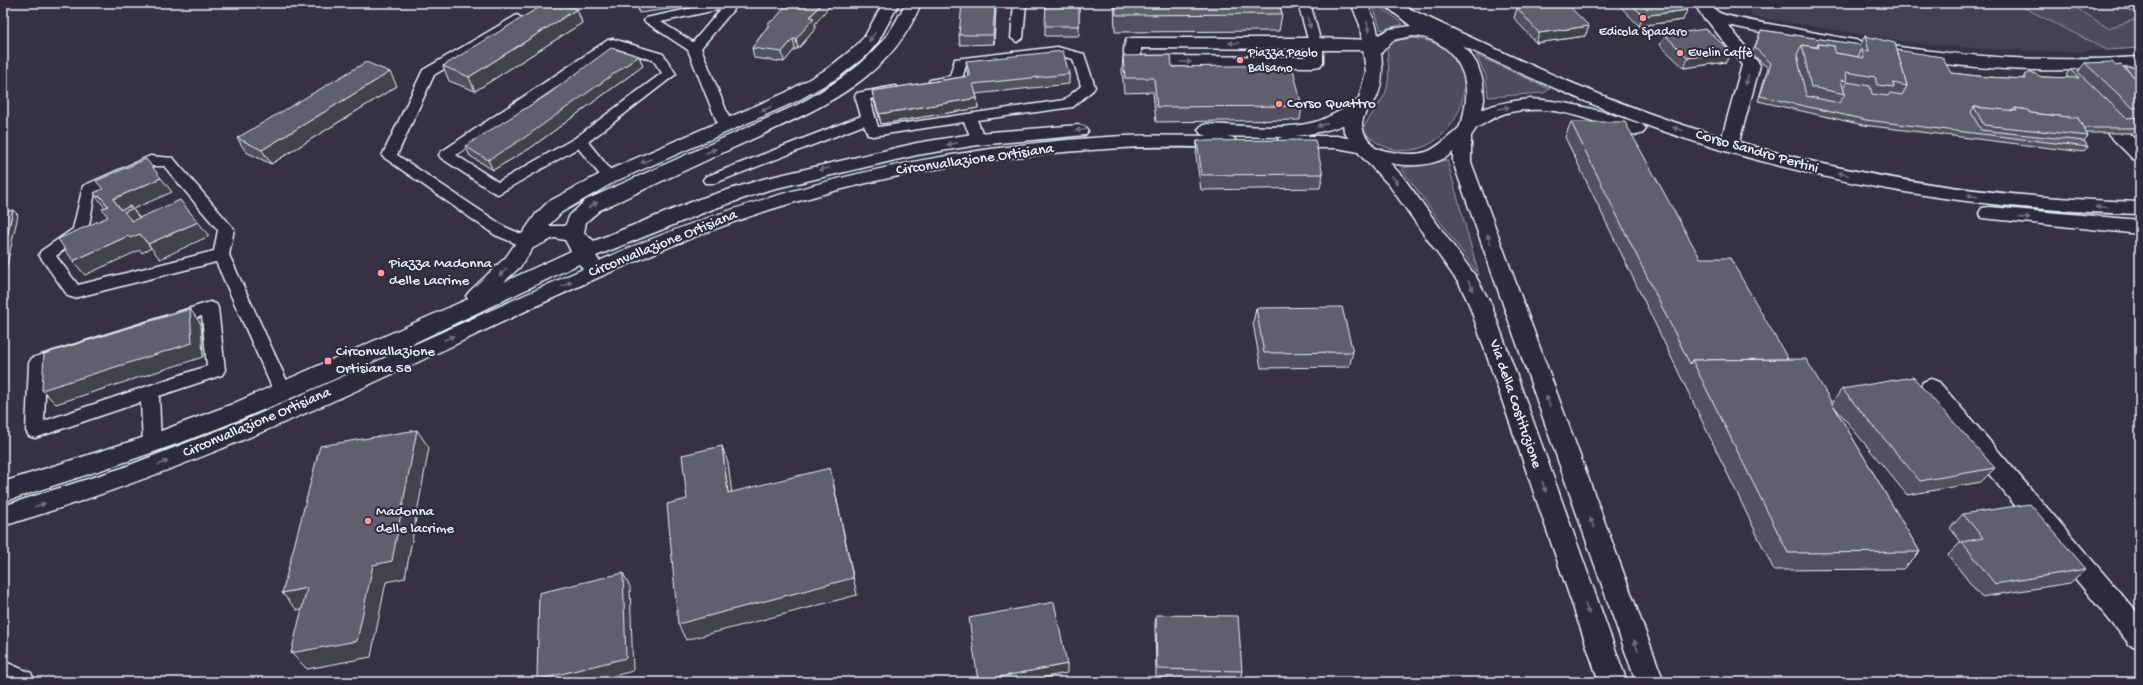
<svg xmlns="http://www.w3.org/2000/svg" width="2143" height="685" font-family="'Gochi Hand',sans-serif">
	<rect width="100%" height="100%" fill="#363244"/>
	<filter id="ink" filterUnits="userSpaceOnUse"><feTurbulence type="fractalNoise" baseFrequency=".025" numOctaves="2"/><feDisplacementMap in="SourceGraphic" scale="8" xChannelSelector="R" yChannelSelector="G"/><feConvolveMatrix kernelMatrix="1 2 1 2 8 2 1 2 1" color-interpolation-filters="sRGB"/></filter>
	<g filter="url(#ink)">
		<!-- built -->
		<path fill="#433f51" d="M1752 3H2140V48L2070 52 1981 49 1906 42 1750 16Z"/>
		<!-- green -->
		<g fill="#4d4b5c" stroke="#9a9eaa">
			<path d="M1372 3H1376L1403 24 1381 30Z"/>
			<path d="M2015 3H2069L2108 28 2140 18V48L2107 50Z"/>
			<path d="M1414 38C1425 40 1435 42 1445 49 1490 79 1448 166 1389 148 1377 144 1370 139 1363 129 1369 116 1379 106 1385 94 1391 79 1388 62 1387 46L1398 40Z"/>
			<path d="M1476 55 1550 89 1544 93 1488 97 1486 76Z"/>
			<path d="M1447 160 1479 275 1401 168Z"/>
		</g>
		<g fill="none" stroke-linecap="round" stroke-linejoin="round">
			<!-- lane casing -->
			<g stroke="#e8f1f8" stroke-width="3">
				<g id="lane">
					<path d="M716 3H739L701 48 733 127 731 130H721L719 127 688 50 644 21 646 18ZM721 9 693 42 661 22Z"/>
					<path d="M1014 3H1026L1023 38 1017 42 1011 38Z"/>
					<path d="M1298 3H1310L1321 43 1320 46H1310L1309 43Z"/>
					<path d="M517 15 523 19 521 22 434 75 397 155 505 227 533 239 535 243 533 247 527 248 495 235 382 156 423 70Z"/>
					<path d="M613 39 663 54 676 74 588 142 614 174 616 177 614 180H604L578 148 498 194 493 192 441 158 439 155 441 152 608 40ZM615 48 653 60 662 73 575 138 498 182 456 155Z"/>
					<path d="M1057 47 1084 54 1095 87 1093 90 1073 107 977 120 985 139 983 142H973L964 122 873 136 868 135 864 125 715 183H705L703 180 705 177 861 116 855 96 857 93 895 86 902 90 900 93 870 99 878 127 1064 100 1081 86 1073 59 1057 55 966 65 961 82 935 87 928 83 930 80 950 76 955 59Z"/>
					<path d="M150 156 173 158 234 229 229 255 292 392 289 397 283 399 277 397 274 392 216 262 74 298 68 296 39 255 41 251 73 229 83 186ZM152 166H164L218 230 214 251 78 285 56 256 88 231 95 192Z"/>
					<path d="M210 302 216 304 218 308 225 370 222 375 159 396 161 444 158 449 152 451 146 449 143 444 141 402 35 438 29 436 26 431 29 363 32 358ZM202 316 207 366 44 421 46 367Z"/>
				</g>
			</g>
			<!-- street casing -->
			<g stroke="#e8f1f8" stroke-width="3">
				<g id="street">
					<path d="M883 3H899L878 42 867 55 839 77 797 101 616 181 562 212 548 226H565L570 215 586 200 799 104C845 78 884 54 905 3H921C890 84 808 113 735 147 690 168 645 189 600 210L586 222 584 233 594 241 699 199 763 179 917 143 978 133 1079 125 1085 127 1088 131 1085 135 978 145 917 155 768 190 713 209 596 256 599 261C767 187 939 146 1123 136 1158 135 1192 136 1227 136L1234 138 1236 142 1234 146 1227 148C1192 147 1158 146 1123 148 1004 154 885 173 772 209 640 252 516 317 390 375 264 434 136 486 3 526V506L122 468 248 419 583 269 579 264C469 317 359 371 246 417 167 450 85 475 3 502V482L145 437 230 405 468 299 466 296 470 291 506 257 536 214 548 202 602 173 785 93 827 69 855 47 865 36ZM554 238 565 240 571 251 504 282 520 267 533 248Z"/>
					<path d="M1694 3H1710C1713 6 1715 10 1718 12 1724 17 1775 25 1786 27 1907 52 2017 65 2140 57V67C2105 69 2069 71 2034 70 1931 68 1828 47 1728 25L1760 65 1739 142C1869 181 2004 198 2140 202V214C1975 210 1810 183 1654 128 1565 96 1481 55 1396 14L1394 11 1396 8H1408C1510 56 1613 106 1722 137L1742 65 1707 20 1704 19Z"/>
					<path d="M1133 38H1315L1372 40 1378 41 1380 45 1378 49 1372 50H1323V62L1320 66 1314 67 1133 66 1127 65C1123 59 1123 45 1127 39ZM1141 48 1306 49V57L1141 56Z"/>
					<path d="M1531 99C1570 101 1606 112 1643 125L1646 129 1643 133 1637 135C1601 126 1567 107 1529 110 1518 110 1506 112 1496 117 1484 122 1476 132 1463 129L1460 125C1473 106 1510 101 1531 99Z"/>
					<path d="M1358 104 1364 105 1367 109C1355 126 1314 134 1295 136H1337L1371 143 1373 147 1371 151 1364 153 1337 148H1286L1279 146 1277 142 1279 138 1283 137 1207 136 1201 134 1198 130 1201 126 1207 124C1242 125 1281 131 1315 122 1330 118 1343 107 1358 104Z"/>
					<path d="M2097 108 2103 109 2140 144V161L2133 159 2091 117 2088 113 2091 109Z"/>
					<path d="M1989 207 2140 220V234L1982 218 1979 213 1982 208Z"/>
					<path d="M1931 379 1939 382 2140 616V648L2130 645 1923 394 1920 388 1923 382Z"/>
					<path d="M3 661 31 673 35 682H3Z"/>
				</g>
			</g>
			<!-- secondary casing -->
			<g stroke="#e8f1f8" stroke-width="3">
				<path id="secondary" d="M1351 3H1367L1376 25 1378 35 1390 29 1411 26 1382 3H1400L1437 30 1454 38 1469 52 1477 64 1483 81 1484 100 1479 124 1471 136V162L1664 682H1636L1453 162V152C1437 167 1410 167 1390 163L1403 177 1476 277 1491 304 1627 682H1599L1469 304 1460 285 1389 185 1361 156 1344 132 1343 122 1349 109 1359 98 1366 72 1360 25ZM1412 36C1449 37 1472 71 1465 106 1464 112 1463 121 1460 126 1456 132 1449 136 1444 141 1438 145 1433 150 1426 152 1410 157 1390 152 1375 148 1365 136 1357 127 1366 112 1368 107 1373 104 1376 99 1383 84 1383 69 1381 53L1393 40Z"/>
			</g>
			<!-- lane -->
			<use href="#lane" fill="#2f2a3d" fill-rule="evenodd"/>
			<!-- street -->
			<use href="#street" fill="#2f2a3d" fill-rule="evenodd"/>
			<!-- secondary -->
			<use href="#secondary" fill="#2f2a3d" fill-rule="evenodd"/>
		</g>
		<!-- wall -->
		<g fill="#53515f" stroke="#e8f1f8">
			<path d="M1079 3V36H1045V26Z"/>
			<path d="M1114 3H1279L1282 14 1279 31 1115 32Z"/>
			<path d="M1617 3H1679L1683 20 1639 26Z"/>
			<path d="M1888 3H1941L1938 8 1889 4Z"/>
			<path d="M2116 3H2140V16Z"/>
			<path d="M1517 8 1589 26 1585 36 1536 43 1514 18Z"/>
			<path d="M577 9 582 23 475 91 449 81 443 66Z"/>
			<path d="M996 9 994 44 960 45 959 35Z"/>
			<path d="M768 23 815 24 816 28 798 49H795L784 62 754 58 752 48 768 26Z"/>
			<path d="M1761 30 1860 45 1865 36 1951 73 1987 77 2022 79 2025 75 2042 77 2069 78 2066 75 2070 70 2080 69 2085 63 2116 66 2124 67H2140V133H2086L2088 136 2084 141 2088 147 2083 152 1863 125 1758 101 1768 68 1752 54Z"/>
			<path d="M1665 35 1726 62 1684 68 1660 45Z"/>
			<path d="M639 56 643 66 529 149 493 170 470 156 465 146Z"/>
			<path d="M1123 56 1172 67 1302 106 1300 120 1156 122 1153 92 1124 93 1122 70Z"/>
			<path d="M966 61 1069 74V84L976 94 977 98 978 108 881 124 874 101 872 91 968 76 967 71Z"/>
			<path d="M397 86 271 164 246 152 237 138Z"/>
			<path d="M1571 122 1700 258 1788 359 1832 403 1842 389 1995 468 1981 482 1907 495 1833 405 1920 552 1903 569 1774 570 1565 137Z"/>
			<path d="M1197 141 1323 174 1320 188 1201 190 1196 156Z"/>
			<path d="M1256 308 1353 352 1349 367 1261 368 1253 323Z"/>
			<path d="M1963 514 2086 569 2070 583 1981 597 1948 555 1961 542 1950 528Z"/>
			<path d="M1156 615 1242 671 1240 680 1156 678 1155 624Z"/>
		</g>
		<!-- shaded-wall -->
		<g fill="#43424d" stroke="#e8f1f8">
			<path d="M637 3H699L676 8 639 13Z"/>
			<path d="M822 3H832L815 24 816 28 798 49 796 39 810 17Z"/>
			<path d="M995 3H996V9L994 44 993 35Z"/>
			<path d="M577 9 582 23 475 91 469 77Z"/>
			<path d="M1687 10 1683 20 1639 26 1643 16Z"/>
			<path d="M1589 26 1585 36 1536 43 1539 33Z"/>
			<path d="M793 39 795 49 784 62 782 52Z"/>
			<path d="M1731 52 1726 62 1684 68 1688 58Z"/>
			<path d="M639 56 643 66 529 149 493 170 488 160Z"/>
			<path d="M390 72 397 86 271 164 262 150Z"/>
			<path d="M977 98 978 108 881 124 879 114Z"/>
			<path d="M161 178 172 192 133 209 143 223 136 227 124 213 113 199Z"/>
			<path d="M100 196 111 210 108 212 97 197Z"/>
			<path d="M13 210 18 215 3 283V255Z"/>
			<path d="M198 222 209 236 160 259 148 244Z"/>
			<path d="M140 234 151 248 142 253 140 250 85 275 73 261 128 236Z"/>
			<path d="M190 309 201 324 203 357 56 404 42 390Z"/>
			<path d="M417 430 429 448 405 578 386 582 371 657 307 669 291 653 373 565Z"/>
			<path d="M722 446 728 463 734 511 728 493Z"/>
			<path d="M830 468 834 486 857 595 686 640 678 624Z"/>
			<path d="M623 573 630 587 633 671 590 682H538L537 680Z"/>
			<path d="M307 588 322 605 297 610 282 593Z"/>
			<path d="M1067 664V673L1019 682H979L978 681Z"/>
		</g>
		<!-- building -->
		<g fill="#605e6e" stroke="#e8f1f8">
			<path d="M546 3H559L577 9 469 77 443 66Z"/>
			<path d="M788 3H822L810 17 814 18 796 39H793L782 52 752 48 769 25 768 23 775 19Z"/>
			<path d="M962 3H995L993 35H959Z"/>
			<path d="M1046 3H1079V26H1045Z"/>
			<path d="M1115 3H1279L1282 14 1116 15Z"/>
			<path d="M1555 3H1566L1589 26 1539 33 1517 8Z"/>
			<path d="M1630 3H1679L1687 10 1643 16Z"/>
			<path d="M1706 29 1731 52 1688 58 1665 35Z"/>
			<path d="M1761 30 1860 45 1861 51 1858 57 1835 53 1834 46 1818 44 1817 47 1802 45 1797 54 1806 96 1839 103 1845 94 1843 88 1847 82 1870 86 1872 94 1888 96 1890 93 1902 95 1907 86 1897 50 1942 57 1951 73 1987 77 2026 79 2025 75 2031 72 2042 77 2079 78 2070 70 2080 69 2078 72 2126 118 2140 117V128H2083L2078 118 2030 113 2028 110 2015 108 2013 111 1974 107 1971 112 1981 130 2084 141 2088 147 1866 120 1760 96 1771 63 1755 48Z"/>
			<path d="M1865 36 1895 43 1907 86 1893 83 1894 87 1877 85 1875 77 1846 72 1847 81 1841 80 1845 94 1811 87 1802 45 1819 48 1818 44 1834 46 1835 53 1864 58 1862 50 1869 51Z"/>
			<path d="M611 48 639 56 524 138 488 160 465 146 547 95Z"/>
			<path d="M1063 51 1069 74 973 84 977 98 879 114 872 91 970 76 966 61Z"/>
			<path d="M1171 55 1172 67 1292 65 1302 106 1157 107 1154 78H1125L1123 56Z"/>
			<path d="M366 62 390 72 262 150 237 138Z"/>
			<path d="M2112 62 2116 66 2121 65 2140 82V108H2133L2085 63Z"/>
			<path d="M2124 67H2140V82Z"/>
			<path d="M1974 107 2017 111 2015 108 2028 110 2030 113 2078 118 2088 136 1984 125Z"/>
			<path d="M1571 122H1625L1700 258H1730L1788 359 1692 360 1690 364Z"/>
			<path d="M1315 140 1323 174 1202 175 1197 141Z"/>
			<path d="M146 159 161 178 113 199 121 210 130 206 132 209 124 212 132 221 180 200 198 222 148 244 140 234 130 238 128 236 73 261 58 239 108 217 102 209 108 206 100 196 97 197 94 193 103 189 96 181Z"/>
			<path d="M13 210 3 255V212Z"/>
			<path d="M1342 307 1353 352 1264 353 1256 308Z"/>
			<path d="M190 309 192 343 42 390 44 354Z"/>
			<path d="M1806 359 1920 552 1788 553 1692 360Z"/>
			<path d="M1913 377 1995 468 1920 481 1842 389Z"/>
			<path d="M417 430 392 561 373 565 357 641 291 653 307 588 282 593 320 446Z"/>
			<path d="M722 446 728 493 830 468 853 578 678 624 667 504 687 499 682 455Z"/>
			<path d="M2030 504 2086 569 1995 584 1962 542 1983 538 1963 514Z"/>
			<path d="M623 573 626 658 537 680 539 593Z"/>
			<path d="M1054 602 1067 664 978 681 969 618Z"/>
			<path d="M1156 615 1238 616 1242 671 1157 669Z"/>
		</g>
		<!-- one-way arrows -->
		<defs><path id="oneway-solid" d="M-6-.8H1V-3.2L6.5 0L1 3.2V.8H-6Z"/></defs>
		<g fill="#70707e">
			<use href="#oneway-solid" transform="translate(1309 23) rotate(75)"/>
			<use href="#oneway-solid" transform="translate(1368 27) rotate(75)"/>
			<use href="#oneway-solid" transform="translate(872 37) rotate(125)"/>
			<use href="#oneway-solid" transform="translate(1234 43) rotate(-180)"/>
			<use href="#oneway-solid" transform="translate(1186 62)"/>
			<use href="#oneway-solid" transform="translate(1747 80) rotate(105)"/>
			<use href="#oneway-solid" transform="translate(1504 108) rotate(-12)"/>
			<use href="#oneway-solid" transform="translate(766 109) rotate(156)"/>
			<use href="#oneway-solid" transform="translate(1322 125) rotate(164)"/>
			<use href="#oneway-solid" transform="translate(1678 129) rotate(-162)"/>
			<use href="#oneway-solid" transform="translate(1081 130) rotate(175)"/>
			<use href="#oneway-solid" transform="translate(952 144) rotate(171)"/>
			<use href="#oneway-solid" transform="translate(711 151) rotate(-25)"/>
			<use href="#oneway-solid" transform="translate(646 161) rotate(157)"/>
			<use href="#oneway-solid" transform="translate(824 169) rotate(167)"/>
			<use href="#oneway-solid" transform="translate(1843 174) rotate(-168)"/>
			<use href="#oneway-solid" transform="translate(1395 180) rotate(50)"/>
			<use href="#oneway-solid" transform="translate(1972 196) rotate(-173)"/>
			<use href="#oneway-solid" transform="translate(593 205) rotate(-30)"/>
			<use href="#oneway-solid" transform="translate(2101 207) rotate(-178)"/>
			<use href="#oneway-solid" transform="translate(2025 218) rotate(6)"/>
			<use href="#oneway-solid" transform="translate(1489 239) rotate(-110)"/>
			<use href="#oneway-solid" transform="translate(503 272) rotate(135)"/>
			<use href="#oneway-solid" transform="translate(567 284) rotate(-25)"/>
			<use href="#oneway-solid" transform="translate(1471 286) rotate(62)"/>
			<use href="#oneway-solid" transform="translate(449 338) rotate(-24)"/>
			<use href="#oneway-solid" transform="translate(1548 401) rotate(-110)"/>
			<use href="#oneway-solid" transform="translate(163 463) rotate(-22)"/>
			<use href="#oneway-solid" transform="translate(1544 487) rotate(71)"/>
			<use href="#oneway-solid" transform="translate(40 505) rotate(-18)"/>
			<use href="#oneway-solid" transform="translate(1592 523) rotate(-110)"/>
			<use href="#oneway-solid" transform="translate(1587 609) rotate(71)"/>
			<use href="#oneway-solid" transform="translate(1636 645) rotate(-110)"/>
		</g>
	</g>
	<!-- markers -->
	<g fill="#ff9aa2" stroke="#2f2a3d" stroke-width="1.5">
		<circle cx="1643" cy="18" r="4"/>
		<circle cx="1680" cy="53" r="4"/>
		<circle cx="1240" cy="60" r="4"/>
		<circle cx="1279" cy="104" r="4"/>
		<circle cx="381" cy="273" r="4"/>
		<rect x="324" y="357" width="8" height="8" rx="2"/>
		<circle cx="368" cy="521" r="4"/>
	</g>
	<g text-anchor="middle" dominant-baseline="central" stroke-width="4" stroke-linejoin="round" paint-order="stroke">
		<!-- far-poi labels -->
		<g font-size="13" fill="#e8f1f8" stroke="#2f2a3d" text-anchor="start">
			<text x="1643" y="32" text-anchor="middle">Edicola Spadaro</text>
			<text x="1248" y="53">Piazza Paolo<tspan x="1248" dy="15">Balsamo</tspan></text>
			<text x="1688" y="53">Evelin Caffè</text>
		</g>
		<!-- poi labels -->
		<g font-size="15" fill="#e8f1f8" stroke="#2f2a3d" text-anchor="start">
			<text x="1287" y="104">Corso Quattro</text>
			<text x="389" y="264">Piazza Madonna<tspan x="389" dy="17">delle Lacrime</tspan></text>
			<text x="336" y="352">Circonvallazione<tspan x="336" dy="17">Ortisiana 58</tspan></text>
			<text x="376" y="512">Madonna<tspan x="376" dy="17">delle lacrime</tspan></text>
		</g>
		<!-- street labels -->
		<g font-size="15" fill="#e8f1f8" stroke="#2f2a3d">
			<text transform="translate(1757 152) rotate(16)">Corso Sandro Pertini</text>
			<text transform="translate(975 160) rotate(-8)">Circonvallazione Ortisiana</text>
			<text transform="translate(663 244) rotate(-22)">Circonvallazione Ortisiana</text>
			<text transform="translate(1515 404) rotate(71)">Via della Costituzione</text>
			<text transform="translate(257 423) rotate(-23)">Circonvallazione Ortisiana</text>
		</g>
	</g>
	<!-- margin -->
	<rect width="2143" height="685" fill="none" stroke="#2f2a3d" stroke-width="16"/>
	<rect x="8" y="8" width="2127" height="669" fill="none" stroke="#e8f1f8" stroke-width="1.5" filter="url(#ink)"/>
</svg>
